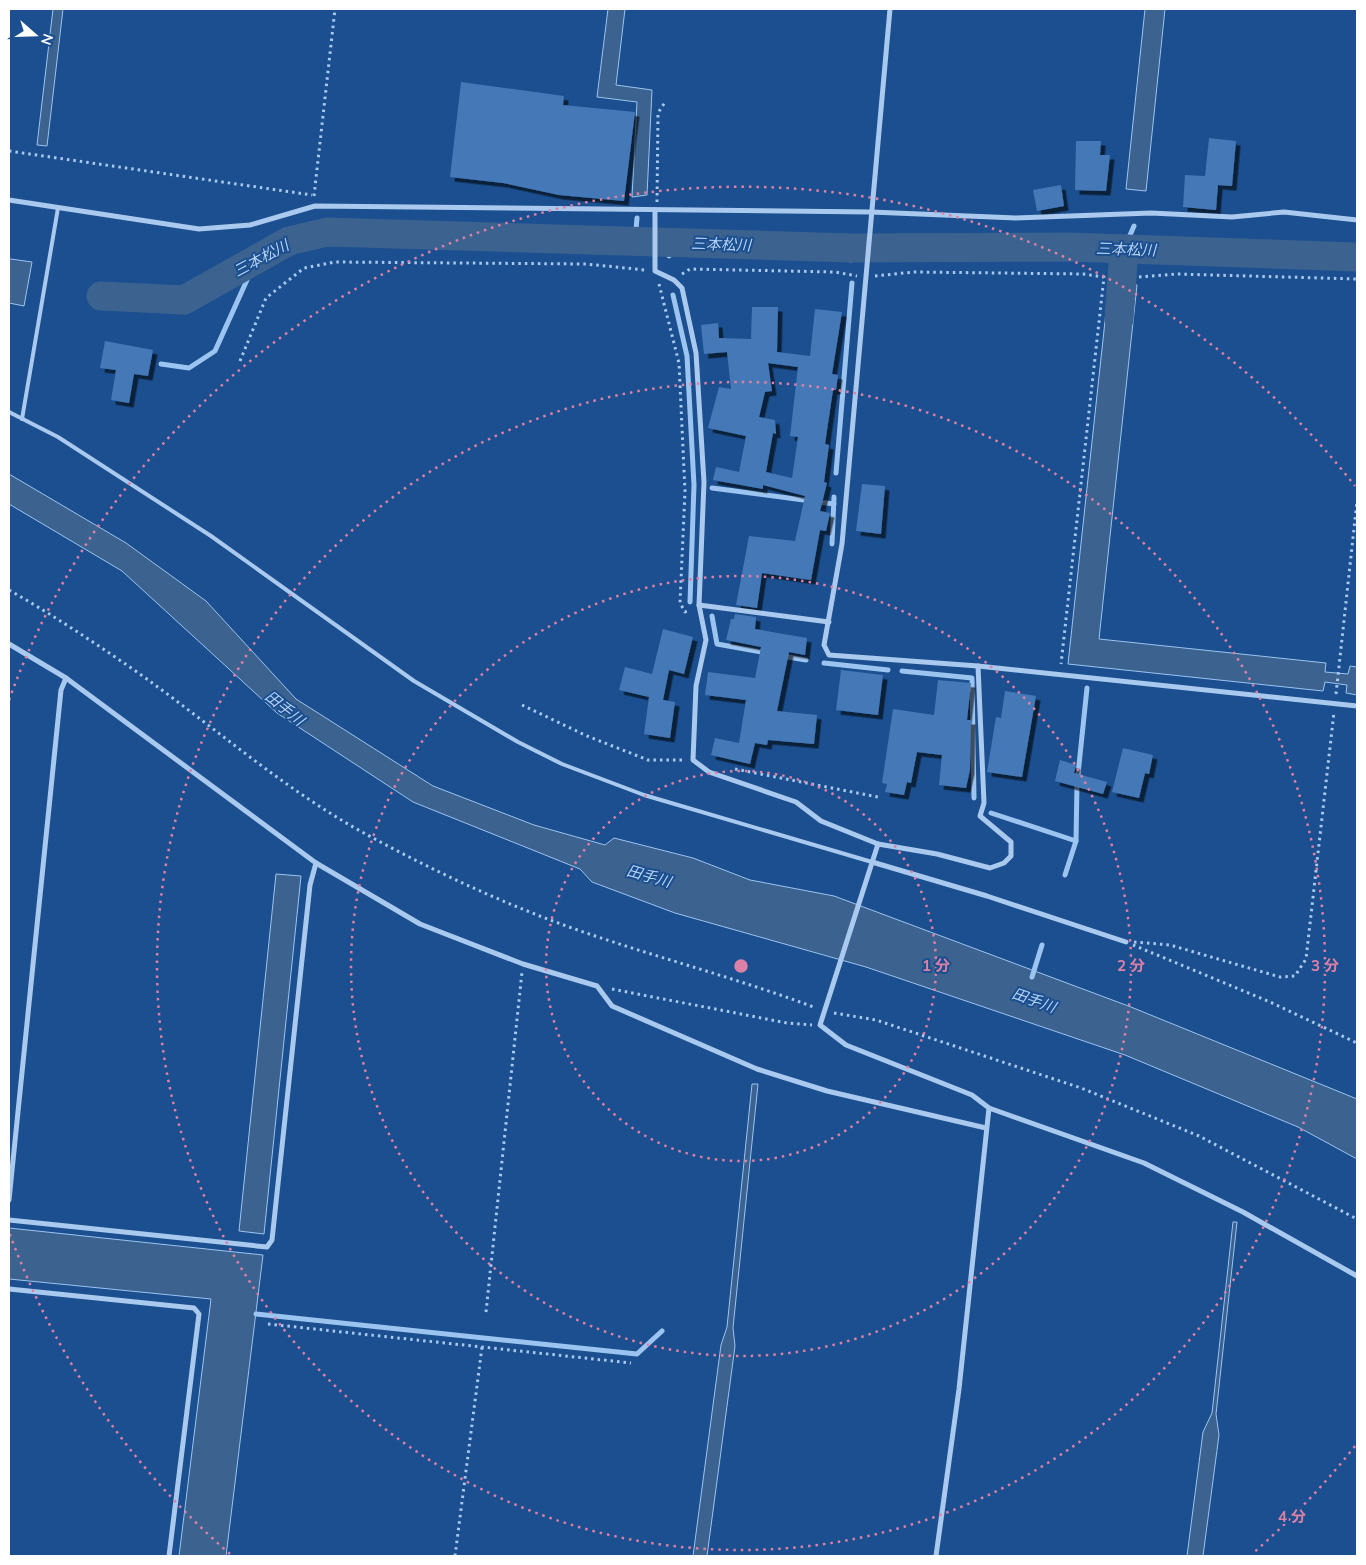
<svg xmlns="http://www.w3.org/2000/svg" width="1366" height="1565" font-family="Mulish,'Noto Sans JP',sans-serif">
	<defs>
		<filter id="shadow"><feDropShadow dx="4.5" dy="4.5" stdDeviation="0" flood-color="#0009"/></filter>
	</defs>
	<rect width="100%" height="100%" fill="#1b4f8f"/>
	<!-- water -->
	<g fill="#3c6290" stroke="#9cc4f0">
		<path d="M53 9H63L47 146 37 145Z"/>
		<path d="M608 9H625L616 85 652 90 647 195 632 197 637 102 597 97Z"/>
		<path d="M1145 9H1165L1146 191 1126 189Z"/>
		<path d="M11 259 32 262 24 306 9 303V260Z"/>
		<path d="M1116 280H1130V284L1137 285 1099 639 1326 663 1325 672 1348 674 1350 666 1357 667V695L1346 693 1347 685 1325 682 1323 691 1068 664 1109 284H1116Z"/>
		<path d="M9 474 126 543 206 601 296 699 433 786 534 825 605 845 614 838 693 858 750 880 834 896 1131 1007 1357 1099V1159L1298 1127 1125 1055 866 967 675 913 592 882 580 869 413 802 277 713 122 571 9 504Z"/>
		<path d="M276 874 301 876 264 1234 239 1231Z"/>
		<path d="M752 1084H758L733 1328 735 1346 707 1556H693L721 1345 727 1327Z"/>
		<path d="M1233 1222H1237L1216 1414 1219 1435 1203 1556H1187L1203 1432 1212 1413Z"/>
		<path d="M9 1228 263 1255 226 1556H179L211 1299 9 1279Z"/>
	</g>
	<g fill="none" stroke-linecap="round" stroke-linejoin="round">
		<!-- stream -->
		<g stroke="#9cc4f0" stroke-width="5">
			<path d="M635 241 637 218"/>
			<path d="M667 242 669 256"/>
			<path d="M851 248V260"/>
			<path d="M1124 249 1134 226"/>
			<path d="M673 295 687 356 694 485 690 602"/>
			<path d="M161 364 189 368 215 351 256 260"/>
			<path d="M836 473 852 283"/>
			<path d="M712 488 834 504"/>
			<path d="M832 544 834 497"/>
			<path d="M712 616 717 644 767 653"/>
			<path d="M782 656 806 660"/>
			<path d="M824 663 888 670"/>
			<path d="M902 671 972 678 974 798"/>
			<path d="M991 813 1076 841"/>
			<path d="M1065 875 1076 841 1077 784 1087 688"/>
			<path d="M1032 977 1042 945"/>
			<path d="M256 1314 637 1354 662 1331"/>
		</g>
		<!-- river -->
		<g stroke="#3c6290" stroke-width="29">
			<path d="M101 296 184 300 289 241 327 232 851 248 1068 247 1357 257"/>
			<path d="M1119 319 1124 249"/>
		</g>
	</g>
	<!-- building -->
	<g fill="#4478b7" fill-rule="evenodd" filter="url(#shadow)">
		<path d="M461 82 564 96 563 105 635 112 624 201 559 195 503 183 450 177Z"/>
		<path d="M1209 138 1236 141 1232 186 1218 185 1216 210 1183 207 1185 175 1205 176Z"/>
		<path d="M1076 141H1101L1100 155H1110L1106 191 1075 190Z"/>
		<path d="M1061 185 1064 206 1037 211 1033 190Z"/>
		<path d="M752 307H778L777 352 810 356 815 309 842 312 832 374 838 375 836 390H833L825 444 829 445 824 482 827 483 820 511 830 513 826 531 820 530 811 580 762 573 757 608 736 605 749 536 795 541 805 496 763 485V489L713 480 716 467 739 472 746 436 708 428 719 387 731 389 727 352 704 354 701 325 718 323 719 338 751 339ZM768 363 798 367 790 436 798 437 792 478 766 472 773 433 776 434 775 420 759 417 765 392 772 391Z"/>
		<path d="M105 341 153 350 148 376 134 374 129 403 111 400 116 370 100 368Z"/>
		<path d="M862 484 885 486 881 534 856 531Z"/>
		<path d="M735 614 756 617 755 629 807 638 805 655 789 652 777 711 817 715 814 744 768 740 767 745 755 743 750 764 711 755 715 738 739 743 746 700 705 695 708 672 755 678 761 647 726 640 731 619H734Z"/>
		<path d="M663 629 693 637 684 674 669 670 663 700 675 702 670 738 644 734 649 697 619 690 625 667 652 674Z"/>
		<path d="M841 670 883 675 878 715 836 710Z"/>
		<path d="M938 680 971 683 967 720H971L970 770 966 788 939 785 942 755 917 752 911 783 907 782 904 795 885 792 887 784 882 783 893 709 934 715Z"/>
		<path d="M1005 691 1036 696 1022 777 987 772 996 717 1001 718Z"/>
		<path d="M1123 748 1153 755 1149 774 1145 773 1139 798 1112 792Z"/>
		<path d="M1060 760 1076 765 1074 773 1107 782 1103 794 1055 781Z"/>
	</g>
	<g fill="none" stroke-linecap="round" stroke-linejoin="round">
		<!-- path -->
		<g stroke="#a9c9ee" stroke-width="3" stroke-dasharray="2.5 4" stroke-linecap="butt">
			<path d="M9 151 312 195"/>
			<path d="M314 196 335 9"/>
			<path d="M657 202 658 113 665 102"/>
			<path d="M682 274 690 269 835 272 857 276"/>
			<path d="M875 276 914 272 1083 274 1104 277 1061 664"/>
			<path d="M1139 277 1176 274 1357 279"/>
			<path d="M659 284 679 363 685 491 680 603 685 612 689 610"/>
			<path d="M240 361 266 298 304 268 335 262 586 264 645 270"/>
			<path d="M9 590C53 615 95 643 137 672 212 725 281 787 362 832 413 860 466 886 520 908 616 948 719 971 816 1008"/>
			<path d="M1336 694 1357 501"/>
			<path d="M522 705 587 736 648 760H685"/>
			<path d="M735 769 878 797"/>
			<path d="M1134 942 1170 945 1280 977 1295 976 1306 959 1334 712"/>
			<path d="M1133 945 1270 1002 1357 1043"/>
			<path d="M612 989 787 1023 812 1025"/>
			<path d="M834 1013 876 1020 1081 1088 1199 1136 1357 1219"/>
			<path d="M486 1312 522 972"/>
			<path d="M268 1324 631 1363"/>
			<path d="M455 1556 482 1347"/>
		</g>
		<!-- service -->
		<g stroke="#a9c9ee" stroke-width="4">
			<path d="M9 412 58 437 211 536 414 681 518 742 562 764 644 795 872 862"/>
			<path d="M22 419 58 208"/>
		</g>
		<!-- minor -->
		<g stroke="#a9c9ee" stroke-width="5">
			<path d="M890 9 842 544 824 645 829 655 978 666 1357 706"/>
			<path d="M9 200 199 229 250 225 315 206 871 212 1016 218 1151 213 1232 217 1284 212 1357 220"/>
			<path d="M655 210V271L674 280 682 288 696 353 704 482 699 605 706 640 696 686 693 760 709 772 796 802 821 821 878 844 937 854 990 868 1004 863 1011 856V842L980 816 984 803 978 666"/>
			<path d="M699 605 829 622"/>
			<path d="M9 644 66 678 316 863 420 924 523 964 597 986 612 1006 757 1069 827 1091 986 1128"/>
			<path d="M878 844 820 1025 846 1045 972 1095 989 1108 959 1389 936 1556"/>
			<path d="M872 862 987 896 1126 942"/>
			<path d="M989 1108 1144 1163 1243 1212 1357 1276"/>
			<path d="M9 1200 61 690 66 678"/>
			<path d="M9 1220 267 1247 272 1240 310 885 316 863"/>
			<path d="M9 1289 194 1308 199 1314 169 1556"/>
		</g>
	</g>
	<!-- distance rings -->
	<g fill="none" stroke="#dd80a5" stroke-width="2.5" stroke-dasharray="2.5 5">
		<circle cx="741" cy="966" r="195"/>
		<circle cx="741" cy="966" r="390"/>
		<circle cx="741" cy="966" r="584"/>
		<path d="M1355 1446A779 779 0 0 1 1252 1554M230 1554A779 779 0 0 1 9 1232M9 700A779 779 0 0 1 1355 486"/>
	</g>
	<g text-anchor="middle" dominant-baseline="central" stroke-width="4" stroke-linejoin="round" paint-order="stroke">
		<!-- water labels -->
		<g font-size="15" font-style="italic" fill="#b5d3f5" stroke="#1b4f8f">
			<text transform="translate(721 244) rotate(2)">三本松川</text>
			<text transform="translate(1126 249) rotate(2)">三本松川</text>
			<text transform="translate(261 258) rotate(-28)">三本松川</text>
			<text transform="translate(285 708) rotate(39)">田手川</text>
			<text transform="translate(649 876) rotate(16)">田手川</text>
			<text transform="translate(1034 1000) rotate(20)">田手川</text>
		</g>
	</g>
	<circle cx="741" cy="966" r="8" fill="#dd80a5" stroke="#1b4f8f" stroke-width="2.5"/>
	<g font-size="15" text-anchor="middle" font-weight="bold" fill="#dd80a5" stroke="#1b4f8f" stroke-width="4" stroke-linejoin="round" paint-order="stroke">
		<text x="936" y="971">1 分</text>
		<text x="1131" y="971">2 分</text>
		<text x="1325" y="971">3 分</text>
		<text x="1292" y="1522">4 分</text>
	</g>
	<!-- border -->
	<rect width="1366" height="1565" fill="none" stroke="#ffffff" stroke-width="20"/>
	<!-- north arrow -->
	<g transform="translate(35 35) rotate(110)" stroke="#1b4f8f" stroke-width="4" paint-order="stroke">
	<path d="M0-4L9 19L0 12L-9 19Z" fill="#ffffff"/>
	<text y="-8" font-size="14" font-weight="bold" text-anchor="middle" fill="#ffffff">N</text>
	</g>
</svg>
